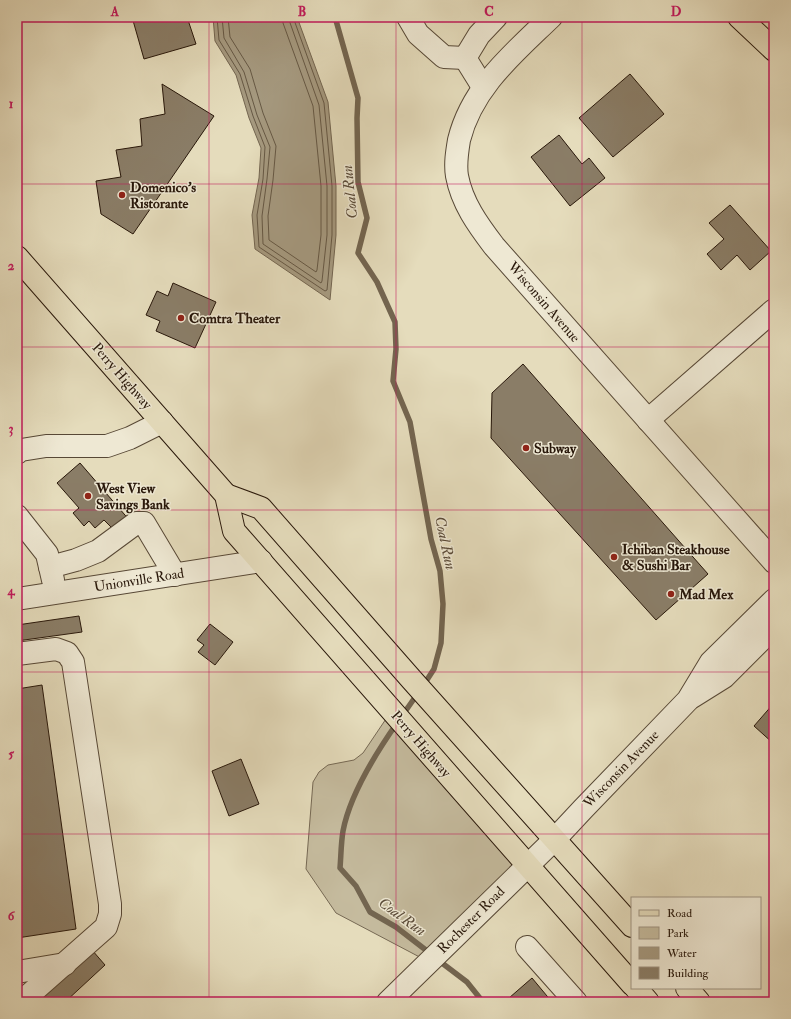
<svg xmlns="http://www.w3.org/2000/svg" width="791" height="1019" font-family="'IM FELL Double Pica',serif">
	<rect width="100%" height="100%" fill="#e5dcbc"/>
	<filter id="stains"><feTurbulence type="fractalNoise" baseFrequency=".005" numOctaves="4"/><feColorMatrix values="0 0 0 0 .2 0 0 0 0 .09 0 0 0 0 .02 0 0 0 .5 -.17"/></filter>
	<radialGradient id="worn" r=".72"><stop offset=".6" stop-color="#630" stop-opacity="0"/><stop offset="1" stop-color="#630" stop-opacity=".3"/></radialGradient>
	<!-- green -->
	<path fill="#c5bb9e" stroke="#766954" d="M392 710 527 864 429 962 336 913 306 869 313 782 319 772 328 765 354 760 363 753Z"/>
	<!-- water -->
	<path fill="#a5997f" stroke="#736550" d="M213 17H297L328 102 336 186V235L330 300 255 249 252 215 259 178 261 148 249 118 236 75 215 41Z"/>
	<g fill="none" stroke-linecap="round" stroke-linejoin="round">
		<!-- shore -->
		<g stroke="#665844" stroke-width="1">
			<path d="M217 17 219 40 240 74 253 116 265 147 263 179 257 215 259 247 325 291 327 290 332 235V186L324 103 293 17"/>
			<path d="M222 17 224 38 244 72 257 115 270 147 267 179 262 216 263 244 321 283 322 281 327 235V186L319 105 288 17"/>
			<path d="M228 17 230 37 250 69 263 113 276 146 273 180 268 216 269 240 316 272 317 270 321 235V186L313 106 283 23 282 17"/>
		</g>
		<!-- stream -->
		<g stroke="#736550" stroke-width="5.5">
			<path d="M335 17 358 98 357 118 358 182 367 218 358 253 377 282 395 322 396 349 393 381 410 422 431 539 440 571 443 604 441 643 434 669 423 686"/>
			<path d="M402 716 418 693"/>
			<path d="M397 723C376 753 350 794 343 831 341 843 341 856 340 868L356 886 370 912 396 927 431 954"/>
			<path d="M438 960 467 982 483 1002"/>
		</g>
	</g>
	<!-- building -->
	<g fill="#8a7d67" stroke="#28170a">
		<path d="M132 17H187L196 44 144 59Z"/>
		<path d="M630 74 664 114 613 157 579 118Z"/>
		<path d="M162 84 214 116 133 234 101 214 96 181 121 177 116 150 142 146 140 119 165 114Z"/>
		<path d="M559 135 582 164 589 158 605 178 570 206 531 157Z"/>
		<path d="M730 205 771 251 750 270 737 255 721 270 707 254 724 239 709 223Z"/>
		<path d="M173 283 216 302 195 348 156 331 160 321 146 315 157 291 168 296Z"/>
		<path d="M523 364 708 574 656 620 491 438 492 393Z"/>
		<path d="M80 463 131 522 118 534 104 520 95 528 89 521 84 526 73 513 79 508 57 483Z"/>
		<path d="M79 616 82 632 17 641V625Z"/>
		<path d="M210 624 233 642 215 665 198 652 204 645 197 640Z"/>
		<path d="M42 685 76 929 17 938V689Z"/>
		<path d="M774 703V744L754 726Z"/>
		<path d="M241 759 259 804 229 816 212 771Z"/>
		<path d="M92 950 105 965 65 1002H36Z"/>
		<path d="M532 978 552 1002H512L509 998Z"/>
	</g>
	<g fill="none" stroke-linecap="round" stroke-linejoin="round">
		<!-- minor casing -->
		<g stroke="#574836" stroke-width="24">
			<g id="minor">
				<path d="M408 17 418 34 444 57 465 58"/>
				<path d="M551 17C514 53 472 87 459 140 457 152 455 164 457 176 462 203 478 225 494 246L774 562"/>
				<path d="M483 87 465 58 479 35 496 17"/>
				<path d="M648 420 774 310"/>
				<path d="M17 453 21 450 46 446H107L130 438 162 422"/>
				<path d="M17 516 47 554 53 580"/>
				<path d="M50 567 76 560 98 551 136 523H144L175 575"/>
				<path d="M17 599 261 561"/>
				<path d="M17 654 56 649 67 653 73 662 110 904V914L106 927 21 1002"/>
				<path d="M692 697 724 677 774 627"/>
				<path d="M527 947 576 1002"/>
				<path d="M17 972 65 964"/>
				<path d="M388 1002 555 839 583 809 688 700 711 662 774 600"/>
			</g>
		</g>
		<!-- major casing -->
		<g stroke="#28170a" stroke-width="24">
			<g id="major">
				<path d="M17 257 226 495 234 531 632 984"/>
				<path d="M226 495 261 508 412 680 632 926"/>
				<path d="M636 988 648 1002"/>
				<path d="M687 988 699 1002"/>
			</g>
		</g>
		<!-- highway casing -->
		<g stroke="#28170a" stroke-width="24">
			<path id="highway" d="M739 17 774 50"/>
		</g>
		<!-- minor -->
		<use href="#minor" stroke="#eee8d3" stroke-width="22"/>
		<!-- major -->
		<use href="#major" stroke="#e5dcbc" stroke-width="22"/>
		<!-- highway -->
		<use href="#highway" stroke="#e5dcbc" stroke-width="22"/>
	</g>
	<!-- grid -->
	<path fill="none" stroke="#c2185b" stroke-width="1" stroke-opacity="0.55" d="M209 17V1002M396 17V1002M582 17V1002M17 184H774M17 347H774M17 510H774M17 672H774M17 834H774"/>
	<!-- markers -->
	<g fill="#8f2418" stroke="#eee8d3" stroke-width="1.5">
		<circle cx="122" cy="195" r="4"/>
		<circle cx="181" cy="318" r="4"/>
		<circle cx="526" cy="448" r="4"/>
		<circle cx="88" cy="496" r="4"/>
		<circle cx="614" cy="557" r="4"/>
		<circle cx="671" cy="594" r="4"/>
	</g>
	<g text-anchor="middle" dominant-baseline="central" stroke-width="3" stroke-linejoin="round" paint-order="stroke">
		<!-- poi labels -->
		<g font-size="14" font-weight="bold" fill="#28170a" stroke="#eee8d3" text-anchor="start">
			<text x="130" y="187">Domenico's<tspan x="130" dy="16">Ristorante</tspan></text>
			<text x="189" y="318">Comtra Theater</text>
			<text x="534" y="448">Subway</text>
			<text x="96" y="488">West View<tspan x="96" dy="16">Savings Bank</tspan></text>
			<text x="622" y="549">Ichiban Steakhouse<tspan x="622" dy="16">&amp; Sushi Bar</tspan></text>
			<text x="679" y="594">Mad Mex</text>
		</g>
		<!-- street labels -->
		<g font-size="14" fill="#28170a" stroke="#eee8d3">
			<text transform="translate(544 302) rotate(49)">Wisconsin Avenue</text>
			<text transform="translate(122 376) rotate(49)">Perry Highway</text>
			<text transform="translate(139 580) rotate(-9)">Unionville Road</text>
			<text transform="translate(421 744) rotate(49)">Perry Highway</text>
			<text transform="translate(621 769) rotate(-46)">Wisconsin Avenue</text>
			<text transform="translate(471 920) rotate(-45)">Rochester Road</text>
		</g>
		<!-- water labels -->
		<g font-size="15" font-style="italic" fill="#5a4b39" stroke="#eee8d3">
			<text transform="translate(350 192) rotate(-96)">Coal Run</text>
			<text transform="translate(445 543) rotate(78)">Coal Run</text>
			<text transform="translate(402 917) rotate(36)">Coal Run</text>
		</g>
	</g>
	<!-- margin -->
	<rect width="791" height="1019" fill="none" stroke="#e5dcbc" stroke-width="44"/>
	<!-- legend -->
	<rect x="631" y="897" width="130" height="92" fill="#eee8d3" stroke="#9f9483"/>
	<rect x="639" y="910" width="20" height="6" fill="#e5dcbc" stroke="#9f9483"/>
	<text x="667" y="917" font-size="12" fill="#28170a">Road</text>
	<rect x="639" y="927" width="20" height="12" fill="#c5bb9e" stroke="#9f9483"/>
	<text x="667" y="937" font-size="12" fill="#28170a">Park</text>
	<rect x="639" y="947" width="20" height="12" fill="#a5997f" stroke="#9f9483"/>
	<text x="667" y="957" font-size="12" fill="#28170a">Water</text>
	<rect x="639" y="967" width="20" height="12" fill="#8a7d67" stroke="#9f9483"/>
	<text x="667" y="977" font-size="12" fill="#28170a">Building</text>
	<rect x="22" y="22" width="747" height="975" fill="none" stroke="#c2185b" stroke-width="1.5"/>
	<g font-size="13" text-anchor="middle" font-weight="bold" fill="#c2185b">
		<text x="115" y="16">A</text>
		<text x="302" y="16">B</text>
		<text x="489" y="16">C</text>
		<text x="676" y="16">D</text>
		<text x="11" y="108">1</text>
		<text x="11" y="270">2</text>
		<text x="11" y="433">3</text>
		<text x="11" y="595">4</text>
		<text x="11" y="758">5</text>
		<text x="11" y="920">6</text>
	</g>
	<rect width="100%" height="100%" filter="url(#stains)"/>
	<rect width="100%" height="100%" fill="url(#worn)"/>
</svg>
